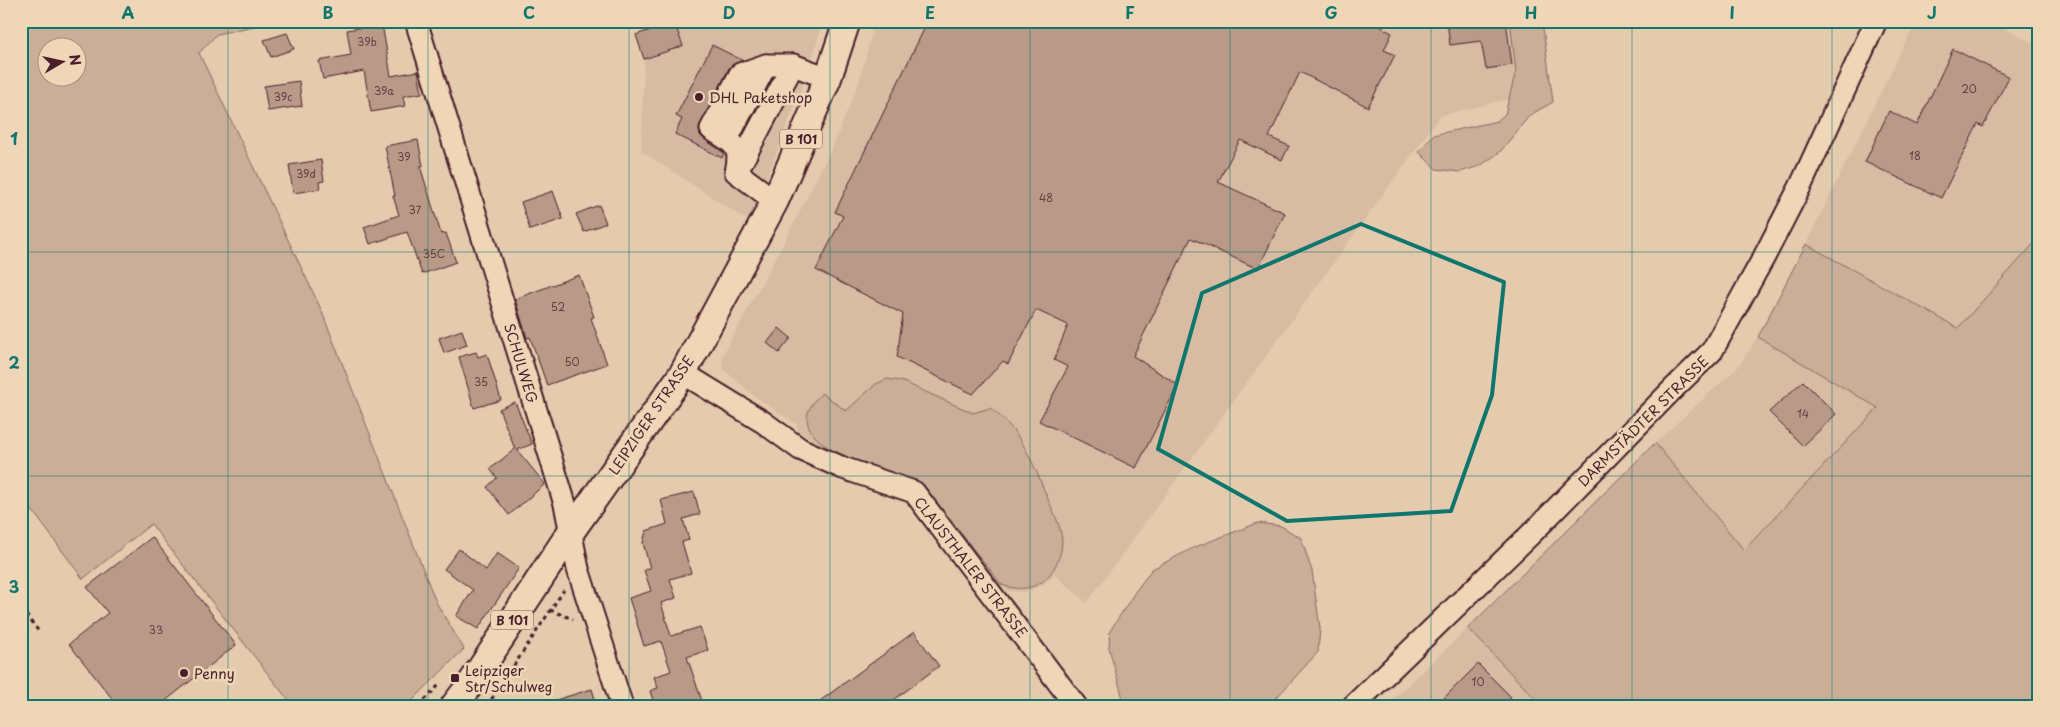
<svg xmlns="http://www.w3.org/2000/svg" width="2060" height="727" font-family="'Playpen Sans',sans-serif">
	<rect width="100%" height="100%" fill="#e4cbae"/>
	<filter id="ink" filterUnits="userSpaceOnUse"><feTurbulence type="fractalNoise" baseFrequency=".02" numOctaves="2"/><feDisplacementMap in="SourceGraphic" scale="10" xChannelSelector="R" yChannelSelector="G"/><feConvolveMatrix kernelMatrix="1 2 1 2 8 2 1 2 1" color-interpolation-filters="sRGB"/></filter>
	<g filter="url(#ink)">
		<!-- built -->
		<g fill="#d7bca3">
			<path d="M674 21H823L812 60 750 222 641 151 644 61 635 34Z"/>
			<path d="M875 21H1529L1540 91 1440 116 1087 603 1055 575 1044 584 1025 592 1007 591 1000 587 923 493 853 464 799 432 796 424 753 395 723 369 722 356 781 248 833 146 859 82Z"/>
			<path d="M1916 21H1992L2039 46V238L1959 328 1806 244Z"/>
			<path d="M1758 337 1878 408 1743 550 1655 443 1738 367Z"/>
			<path d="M1468 628 1542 706H1386Z"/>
		</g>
		<!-- green -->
		<g fill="#caae98" stroke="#8a6662" fill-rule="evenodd">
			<path d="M21 21H278L217 34 199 53 320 307 436 602 464 649 407 706H293L151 524 83 579 21 495ZM48 48H78V78H48Z"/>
			<path d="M1510 21H1542L1553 102 1530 115 1500 152 1480 166 1460 172 1436 169 1419 152 1433 135 1497 121 1505 114 1516 71Z"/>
			<path d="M2039 238V706H1542L1468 628 1655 443 1744 550 1878 408 1758 337 1806 244 1958 328Z"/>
			<path d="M887 379 901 381 973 413 990 408C1021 430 1033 463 1047 497 1053 511 1061 526 1062 541 1062 556 1054 573 1042 582 1030 590 1015 590 1002 585 985 564 969 543 952 522 942 510 932 495 919 485 913 480 902 479 894 476 862 464 772 438 822 393L846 411 876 384Z"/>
			<path d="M1258 523 1281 526 1301 538 1312 571 1320 628 1318 652 1269 706H1125L1109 648 1110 631 1135 592 1152 569 1195 547Z"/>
		</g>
		<!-- building -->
		<g fill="#b99a89" stroke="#4a1f2b">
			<path d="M928 21H1386L1382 28 1392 33 1384 50 1395 55 1368 107 1300 72 1269 137 1289 146 1282 160 1240 140 1218 182 1285 213 1258 269 1191 238 1133 356 1178 385 1136 468 1039 421 1068 367 1054 360 1068 325 1036 310 1008 364 1003 361 973 394 897 357 903 314 816 270 843 216 835 212Z"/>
			<path d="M1447 21H1506L1512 65 1486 69 1481 41 1450 45Z"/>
			<path d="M674 22 683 46 644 59 636 35Z"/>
			<path d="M382 24 391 76 418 71 422 93 403 96 405 106 371 112 364 71 323 79 319 61 351 55 347 30Z"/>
			<path d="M287 33 294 49 271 57 264 40Z"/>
			<path d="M712 45 742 60 729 68 699 129 700 135 704 139 724 153 722 158 675 134 682 119 676 116Z"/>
			<path d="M1953 49 2009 77 1983 127 1978 124 1941 198 1865 162 1889 111 1917 125Z"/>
			<path d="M299 81 302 106 268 111 264 86Z"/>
			<path d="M418 140 423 166H420L441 234 446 233 456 262 422 274 407 232 370 244 364 227 399 215 393 196H395L385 146Z"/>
			<path d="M321 160 324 181 319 182 320 189 293 193 289 165Z"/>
			<path d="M553 191 563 219 530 230 521 202Z"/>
			<path d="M599 205 606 223 584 232 576 214Z"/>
			<path d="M579 275 594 317 591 318 607 364 547 385 530 337 527 338 515 299Z"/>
			<path d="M779 328 791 338 779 353 767 343Z"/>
			<path d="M462 330 467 345 444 353 439 338Z"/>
			<path d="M476 352 478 357 487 354 501 400 474 408 459 357Z"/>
			<path d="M1803 381 1836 414 1803 446 1769 412Z"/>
			<path d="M515 402 532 444 517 450 545 484 509 515 487 487 497 478 490 469 515 449 499 409Z"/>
			<path d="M694 492 700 514 683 519 689 540 682 542 691 573 670 579 676 598 661 603 671 636 700 627 708 650 687 657 702 701 688 706H655L650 691 658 688 654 677 671 671 661 641 644 646 629 598 651 591 644 570 650 568 643 543 646 531 667 524 661 500Z"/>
			<path d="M152 537 236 645 159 706H118L69 644 108 613 87 587Z"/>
			<path d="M459 549 486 570 497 553 519 568 478 629 456 616 473 590 444 569Z"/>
			<path d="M914 632 939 666 886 706H813Z"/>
			<path d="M1478 664 1511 697 1502 706H1436Z"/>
			<path d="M592 689 597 706H549V702Z"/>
		</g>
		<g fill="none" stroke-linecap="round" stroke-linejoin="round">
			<!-- minor casing -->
			<g stroke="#4a1f2b" stroke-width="25">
				<g id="minor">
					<path d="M416 21 565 504 578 569 622 706"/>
					<path d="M727 139 711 129 740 74 766 65"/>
					<path d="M738 169 793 65"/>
					<path d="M775 201 736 172C739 158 740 148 727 139L766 65H793L828 78"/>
					<path d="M683 373 763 422 800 449 843 468 914 492 1076 706"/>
					<path d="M1353 706 1537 528 1672 390 1712 351 1764 257 1801 185 1876 21"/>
				</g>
			</g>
			<!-- major casing -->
			<g stroke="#4a1f2b" stroke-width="30">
				<path id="major" d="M454 706 470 685 570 533 683 373 775 201 828 78 847 21"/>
			</g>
			<!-- path -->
			<g stroke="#4a1f2b" stroke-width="3" stroke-dasharray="4 4" stroke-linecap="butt">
				<path d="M21 608 40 633"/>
				<path d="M550 610 573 619"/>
				<path d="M419 706 439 685"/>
				<path d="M487 706 564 590"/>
			</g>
			<!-- minor -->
			<use href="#minor" stroke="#eed6b6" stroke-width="21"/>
			<!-- major -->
			<use href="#major" stroke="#eed6b6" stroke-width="26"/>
		</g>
	</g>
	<!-- marked area -->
	<path fill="none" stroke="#0f766e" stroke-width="4" stroke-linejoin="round" d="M1361 224 1504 282 1492 395 1451 511 1287 521 1158 449 1202 293Z"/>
	<!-- grid -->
	<path fill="none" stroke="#0f766e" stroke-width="1" stroke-opacity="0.55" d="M228 21V706M428 21V706M629 21V706M830 21V706M1030 21V706M1230 21V706M1431 21V706M1632 21V706M1832 21V706M21 252H2039M21 476H2039"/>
	<!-- markers -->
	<g fill="#4a1f2b" stroke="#eed6b6" stroke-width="2">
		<circle cx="699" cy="97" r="5"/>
		<circle cx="184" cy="673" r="5"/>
		<rect x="450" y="673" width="10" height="10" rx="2.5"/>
	</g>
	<g text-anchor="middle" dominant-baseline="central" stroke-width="5" stroke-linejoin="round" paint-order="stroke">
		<!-- number labels -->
		<g font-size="11" fill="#663e42">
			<text x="367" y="41">39b</text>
			<text x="1969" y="88">20</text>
			<text x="384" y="90">39a</text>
			<text x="283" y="96">39c</text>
			<text x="1915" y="155">18</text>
			<text x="404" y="156">39</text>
			<text x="306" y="173">39d</text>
			<text x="1046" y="197">48</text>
			<text x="415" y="209">37</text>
			<text x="434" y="253">35C</text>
			<text x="558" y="306">52</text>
			<text x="572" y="361">50</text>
			<text x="481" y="381">35</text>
			<text x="1803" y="413">14</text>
			<text x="156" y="629">33</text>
			<text x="1478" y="681">10</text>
		</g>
		<!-- shield labels -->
		<g fill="#eed6b6" stroke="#7b5655" stroke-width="1">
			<rect x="780" y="129.5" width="42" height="19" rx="4"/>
			<rect x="491" y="610.5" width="42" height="19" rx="4"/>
		</g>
		<g font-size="12" font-weight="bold" fill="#4a1f2b">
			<text x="801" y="139">B 101</text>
			<text x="512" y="620">B 101</text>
		</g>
		<!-- poi labels -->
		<g font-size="14" fill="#4a1f2b" stroke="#eed6b6" text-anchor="start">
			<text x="709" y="97">DHL Paketshop</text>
			<text x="465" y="670">Leipziger<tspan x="465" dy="16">Str/Schulweg</tspan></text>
			<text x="194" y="673">Penny</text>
		</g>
		<!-- street labels -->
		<g font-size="14" fill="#4a1f2b" stroke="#eed6b6">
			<text transform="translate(521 363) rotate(73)">SCHULWEG</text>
			<text transform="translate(651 415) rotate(-56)">LEIPZIGER STRASSE</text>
			<text transform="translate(1643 421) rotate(-45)">DARMSTÄDTER STRASSE</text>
			<text transform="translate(971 567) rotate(52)">CLAUSTHALER STRASSE</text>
		</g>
	</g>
	<!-- margin -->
	<rect width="2060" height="727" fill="none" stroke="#eed6b6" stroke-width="55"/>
	<!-- north arrow -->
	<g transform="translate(62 62) rotate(81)"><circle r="24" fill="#eed6b6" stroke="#ac8d7e"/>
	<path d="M0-4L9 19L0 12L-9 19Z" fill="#4a1f2b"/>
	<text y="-8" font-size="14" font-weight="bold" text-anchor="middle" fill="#4a1f2b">N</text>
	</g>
	<rect x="28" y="28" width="2004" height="672" fill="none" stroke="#0f766e" stroke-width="2"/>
	<g font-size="16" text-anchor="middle" font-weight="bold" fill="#0f766e">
		<text x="128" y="19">A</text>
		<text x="328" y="19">B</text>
		<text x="529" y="19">C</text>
		<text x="729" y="19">D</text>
		<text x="930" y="19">E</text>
		<text x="1130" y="19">F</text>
		<text x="1331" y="19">G</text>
		<text x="1531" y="19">H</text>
		<text x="1732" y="19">I</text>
		<text x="1932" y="19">J</text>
		<text x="14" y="145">1</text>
		<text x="14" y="369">2</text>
		<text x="14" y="593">3</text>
	</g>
</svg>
